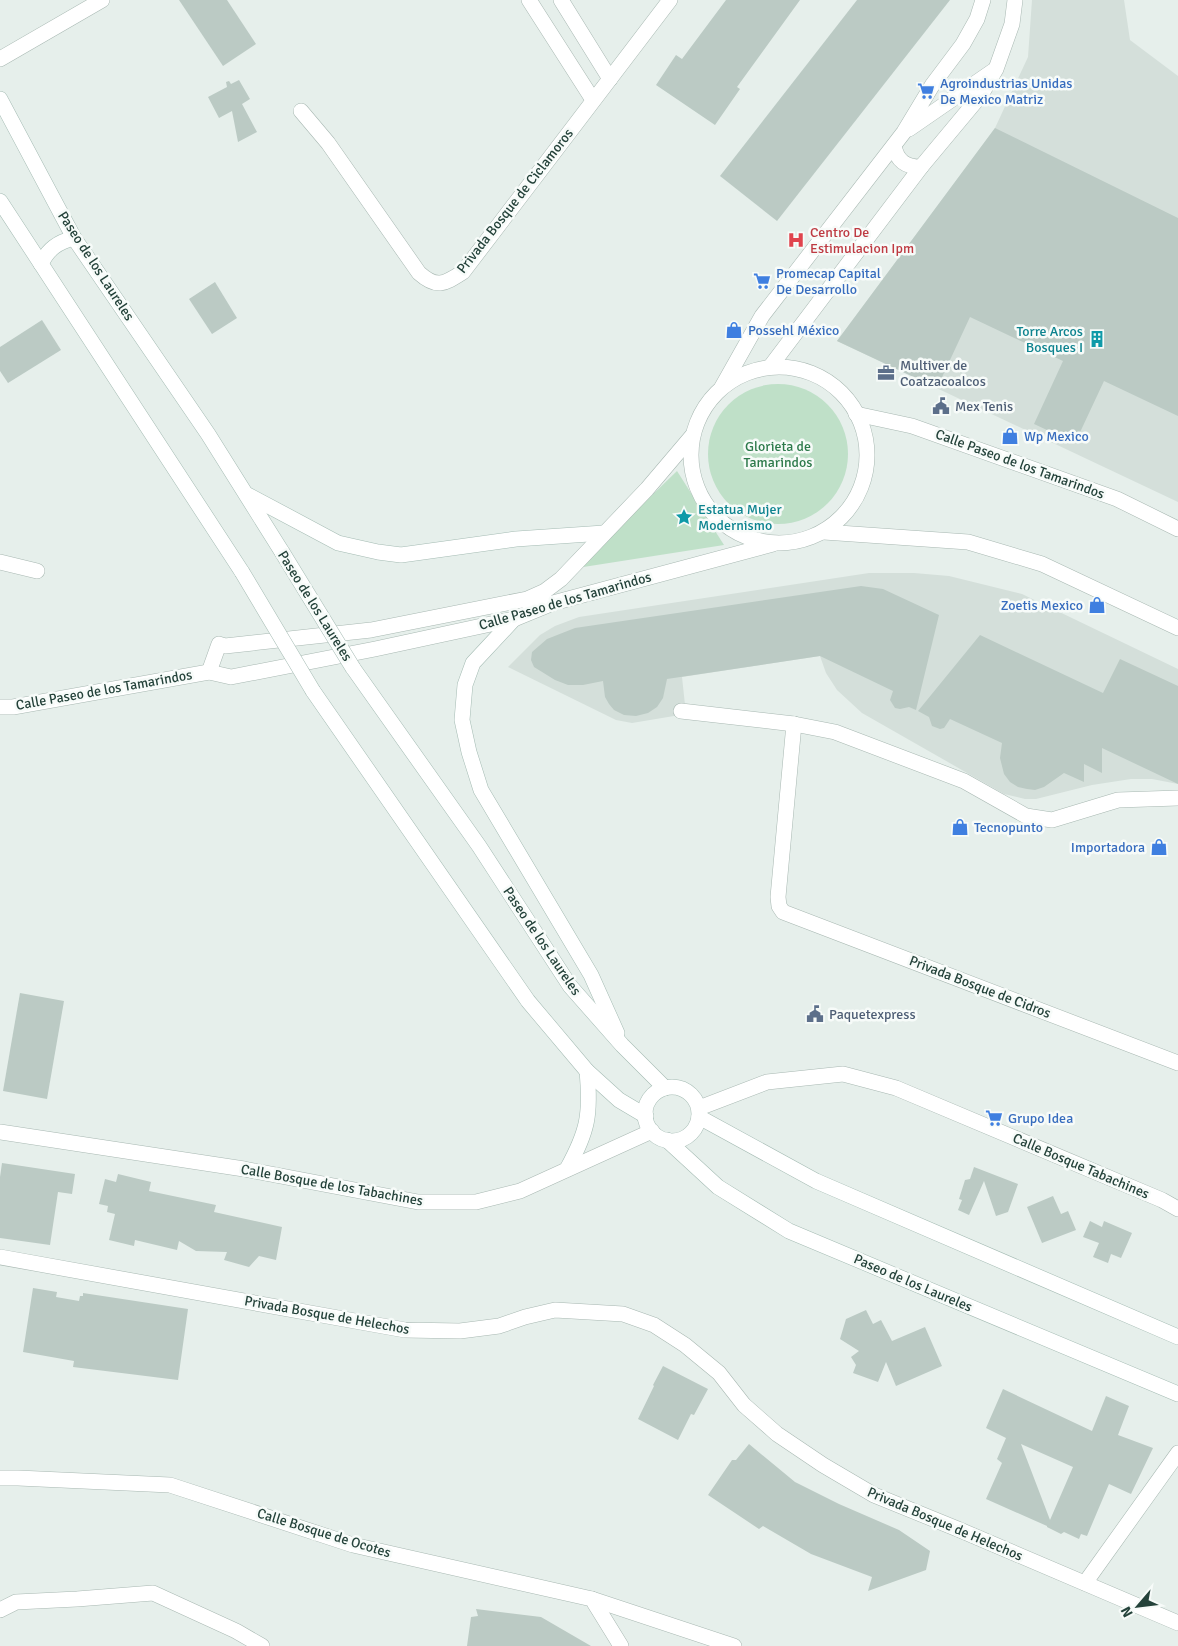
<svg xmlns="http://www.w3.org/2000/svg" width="1178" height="1646" font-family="Signika,sans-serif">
	<rect width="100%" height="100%" fill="#e6efeb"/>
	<!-- built -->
	<g fill="#d4dfda">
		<path d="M1032 0H1124L1130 40 1178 76V502L837 341 995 128 1028 57Z"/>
		<path d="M869 573H914L949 576 1022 594 1178 669V784L1152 779H1131L1092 785 1036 799H1025L1004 794 862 713 837 690 826 673 820 656 682 677 686 714 632 723 616 720 508 667 540 635 555 626 579 617Z"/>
	</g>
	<!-- green -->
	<g fill="#bfe0c8">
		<circle cx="778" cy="454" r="70"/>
		<path d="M677 471 724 545 577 568Z"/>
	</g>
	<!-- building -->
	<g fill="#bbcac4" fill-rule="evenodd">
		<path d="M179 0H227L256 44 223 66Z"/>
		<path d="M726 0H800L737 87 740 89 715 125 656 85 676 55 682 59Z"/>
		<path d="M857 0H950L777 221 720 176Z"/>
		<path d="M239 80 250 99 242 104 257 132 238 142 232 111 219 118 208 97 227 87 226 82 229 81 231 84Z"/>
		<path d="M995 128 1178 218V416L1104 381 1075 443 1034 424 1063 361 970 317 937 388 837 341Z"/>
		<path d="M215 282 237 318 212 334 189 299Z"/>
		<path d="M42 320 61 350 8 383 0 371V347Z"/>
		<path d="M861 586 883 589 939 615 916 710 909 707 900 709 895 708 890 700 893 691 820 656 667 679 663 698 657 707 648 713 636 716 624 715 614 710 609 704 605 697 603 681 583 685H568L555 680 534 667 531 660 532 652 547 639 575 628Z"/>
		<path d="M980 635 1103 693 1120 659 1178 686V784L1102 748V773L1084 764V782L1064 773 1044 787 1035 790 1027 789 1018 787 1010 782 1004 774 1000 758 1002 743 950 719 944 728 940 729 932 726 929 717 918 711Z"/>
		<path d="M20 993 64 1001 47 1099 3 1091Z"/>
		<path d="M2 1163 75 1174 72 1194 58 1192 50 1245 0 1238V1177Z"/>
		<path d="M974 1167 1018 1184 1008 1212 996 1216 984 1181 969 1215 958 1210 962 1200 959 1199 965 1180 970 1179Z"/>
		<path d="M118 1174 151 1182 149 1191 216 1205 214 1212 282 1227 276 1260 259 1256 249 1267 224 1260 227 1252 196 1251 179 1241 177 1250 135 1240 134 1246 109 1240 115 1214 107 1212 108 1206 99 1204 105 1179 116 1182Z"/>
		<path d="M1053 1196 1061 1214 1068 1211 1076 1230 1042 1243 1027 1207Z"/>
		<path d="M1090 1221 1102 1227 1104 1221 1132 1233 1121 1258 1111 1254 1108 1263 1093 1257 1099 1243 1083 1237Z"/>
		<path d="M33 1288 57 1292 56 1297 79 1301 80 1296H83V1293L188 1309 178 1380 73 1367 74 1361 23 1352Z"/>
		<path d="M866 1310 873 1324 881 1320 892 1341 925 1327 942 1366 896 1386 886 1362 878 1382 853 1373 856 1365 851 1357 859 1351 840 1339 846 1319Z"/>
		<path d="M663 1366 708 1389 694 1415 691 1414 678 1440 638 1419 654 1386 653 1385Z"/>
		<path d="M1003 1389 1092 1431 1106 1396 1129 1406 1118 1435 1153 1448 1131 1494 1109 1484 1087 1536 1081 1534 1079 1539 1064 1532 1061 1534 1047 1527V1526L986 1499 1002 1463 997 1459 1006 1438 986 1428ZM1021 1444 1073 1467 1050 1520Z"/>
		<path d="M749 1444 795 1482 839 1504 899 1530 930 1551 926 1570 868 1591 872 1577 811 1554 763 1526 759 1529 708 1495 732 1460H736Z"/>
		<path d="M476 1609 541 1617 591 1646H467L471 1617 478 1616Z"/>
	</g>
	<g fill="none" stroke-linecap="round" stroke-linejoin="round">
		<!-- minor casing -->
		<g stroke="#a8b8b2" stroke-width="16">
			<g id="minor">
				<path d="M529 0 593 100"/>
				<path d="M561 0 610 79"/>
				<path d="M301 111 328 143 419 273C437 289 444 284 463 272L670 0"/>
				<path d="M0 562 37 571"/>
				<path d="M209 672 219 644 225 646 371 630 527 599 545 591 561 579 647 489 692 436"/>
				<path d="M0 707H13L209 672 231 677 375 649 514 619 553 603 773 544"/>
				<path d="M681 711 794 724 835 732 964 781 1026 816 1052 820 1118 800 1178 798"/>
				<path d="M794 724 778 897 779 906 783 912 1178 1063"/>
				<path d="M699 1108 767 1082 843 1074 896 1088 1162 1200 1178 1209"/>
				<path d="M0 1132 244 1169 418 1202H476L520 1191 652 1131"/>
				<path d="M0 1257 405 1330 460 1331 499 1326 525 1317 555 1310 623 1314 654 1325 685 1345 719 1373 744 1405 777 1434 823 1465 874 1495 960 1530 1178 1623"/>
				<path d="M0 1478H18L170 1485 353 1545 592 1599 621 1646"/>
				<path d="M1085 1583 1178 1453"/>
				<path d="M592 1599 734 1646"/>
				<path d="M0 1610 16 1602 77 1599 153 1593 236 1631 262 1646"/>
			</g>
		</g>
		<!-- tertiary casing -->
		<g stroke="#a8b8b2" stroke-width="16">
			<g id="tertiary">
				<path d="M0 59 102 0"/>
				<path d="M909 129 993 71"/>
				<path d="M894 146C897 161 906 167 921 167"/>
				<path d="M770 367 921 167 981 95 996 69 1012 24 1015 0"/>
				<circle cx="779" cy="455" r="88"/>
				<path d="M722 387 762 316 904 132 933 84 963 44 977 19 983 0"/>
				<path d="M856 414 912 426 1117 499 1178 529"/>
				<path d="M824 532 968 542 1042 564 1178 628"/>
			</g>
		</g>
		<!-- secondary casing -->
		<g stroke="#a4bbb3" stroke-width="16">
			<g id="secondary">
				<path d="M0 99 74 238 208 434 282 552"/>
				<path d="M0 201 242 572"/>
				<path d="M41 264C48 249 58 242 74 238"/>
				<path d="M248 495 338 543 378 552 401 555 516 539 604 533"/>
				<path d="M514 619 473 663 465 685 462 720 469 752 481 790 591 975 617 1033"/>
				<path d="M353 668 479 846 570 986 622 1045 665 1088"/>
				<path d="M313 691 528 1001 587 1071 619 1100 646 1116"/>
				<circle cx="672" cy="1114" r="27"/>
				<path d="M699 1117 816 1181 1178 1337"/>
				<path d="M667 1140 718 1187 789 1231 1178 1394"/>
				<path d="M567 1169C588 1131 591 1114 587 1071"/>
			</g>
		</g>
		<!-- minor -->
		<use href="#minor" stroke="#fff" stroke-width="15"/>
		<!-- tertiary -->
		<use href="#tertiary" stroke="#fff" stroke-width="15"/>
		<!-- secondary -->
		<use href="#secondary" stroke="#fff" stroke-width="15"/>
		<!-- secondary-bridge casing -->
		<g stroke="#a4bbb3" stroke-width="16" stroke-linecap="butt">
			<g id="secondary-bridge">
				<path d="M282 552 353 668"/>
				<path d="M242 572 313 691"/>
			</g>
		</g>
		<!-- secondary-bridge -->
		<use href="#secondary-bridge" stroke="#fff" stroke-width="15"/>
	</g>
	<!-- icons -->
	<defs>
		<g id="supermarket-bare" transform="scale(1.35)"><path d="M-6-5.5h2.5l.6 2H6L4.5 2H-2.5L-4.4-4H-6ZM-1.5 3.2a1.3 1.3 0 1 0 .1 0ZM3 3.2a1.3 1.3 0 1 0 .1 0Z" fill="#3f7fe0" stroke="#f7fbf9" stroke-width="2.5" paint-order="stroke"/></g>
		<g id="hospital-bare" transform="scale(1.35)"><path d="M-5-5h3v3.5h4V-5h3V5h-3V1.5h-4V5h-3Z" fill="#e0444e" stroke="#f7fbf9" stroke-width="2.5" paint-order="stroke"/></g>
		<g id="shop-bare" transform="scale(1.35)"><path d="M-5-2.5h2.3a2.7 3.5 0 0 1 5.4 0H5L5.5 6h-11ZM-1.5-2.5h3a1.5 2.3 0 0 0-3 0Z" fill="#3f7fe0" stroke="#f7fbf9" stroke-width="2.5" paint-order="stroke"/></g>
		<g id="building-bare" transform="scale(1.35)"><path d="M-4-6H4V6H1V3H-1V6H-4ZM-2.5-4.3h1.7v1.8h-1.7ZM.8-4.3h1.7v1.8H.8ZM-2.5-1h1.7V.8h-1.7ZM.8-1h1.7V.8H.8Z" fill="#0f9aa8" stroke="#f7fbf9" stroke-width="2.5" paint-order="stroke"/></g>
		<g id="office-bare" transform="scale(1.35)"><path d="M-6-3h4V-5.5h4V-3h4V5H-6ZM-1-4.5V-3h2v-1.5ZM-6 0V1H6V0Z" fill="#5c6f8a" stroke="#f7fbf9" stroke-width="2.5" paint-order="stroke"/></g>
		<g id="civic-bare" transform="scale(1.35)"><path d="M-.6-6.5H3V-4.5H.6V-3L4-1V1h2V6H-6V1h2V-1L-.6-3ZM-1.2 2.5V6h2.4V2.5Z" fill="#5c6f8a" stroke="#f7fbf9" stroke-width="2.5" paint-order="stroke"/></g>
		<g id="sight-bare" transform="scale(1.35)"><path d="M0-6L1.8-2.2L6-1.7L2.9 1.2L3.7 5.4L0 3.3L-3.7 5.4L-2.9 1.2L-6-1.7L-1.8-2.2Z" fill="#0f9aa8" stroke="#f7fbf9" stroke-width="2.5" paint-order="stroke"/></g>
	</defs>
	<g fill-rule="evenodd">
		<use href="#supermarket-bare" x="926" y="91"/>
		<use href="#hospital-bare" x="796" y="240"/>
		<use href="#supermarket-bare" x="762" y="281"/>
		<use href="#shop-bare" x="734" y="330"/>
		<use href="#building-bare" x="1097" y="339"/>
		<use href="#office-bare" x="886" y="373"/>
		<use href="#civic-bare" x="941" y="406"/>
		<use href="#shop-bare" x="1010" y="436"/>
		<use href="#sight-bare" x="684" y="517"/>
		<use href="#shop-bare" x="1097" y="605"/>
		<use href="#shop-bare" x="960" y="827"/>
		<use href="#shop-bare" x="1159" y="847"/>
		<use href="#civic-bare" x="815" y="1014"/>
		<use href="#supermarket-bare" x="994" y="1118"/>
	</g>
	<g text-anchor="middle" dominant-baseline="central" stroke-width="5" stroke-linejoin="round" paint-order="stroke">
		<!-- shop labels -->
		<g font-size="14" fill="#366cbe" stroke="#f7fbf9" text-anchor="start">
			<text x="940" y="83">Agroindustrias Unidas<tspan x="940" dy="16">De Mexico Matriz</tspan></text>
			<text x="776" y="273">Promecap Capital<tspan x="776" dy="16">De Desarrollo</tspan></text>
			<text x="748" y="330">Possehl México</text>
			<text x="1024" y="436">Wp Mexico</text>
			<text x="1083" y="605" text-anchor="end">Zoetis Mexico</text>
			<text x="974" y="827">Tecnopunto</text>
			<text x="1145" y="847" text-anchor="end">Importadora</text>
			<text x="1008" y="1118">Grupo Idea</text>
		</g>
		<!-- street labels -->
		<g font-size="14" fill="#24423a" stroke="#f7fbf9">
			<text transform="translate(515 201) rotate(-52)">Privada Bosque de Ciclamoros</text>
			<text transform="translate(96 266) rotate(57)">Paseo de los Laureles</text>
			<text transform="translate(1020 464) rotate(20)">Calle Paseo de los Tamarindos</text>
			<text transform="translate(565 601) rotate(-16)">Calle Paseo de los Tamarindos</text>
			<text transform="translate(315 606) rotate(58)">Paseo de los Laureles</text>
			<text transform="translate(104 690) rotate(-10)">Calle Paseo de los Tamarindos</text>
			<text transform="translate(542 941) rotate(56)">Paseo de los Laureles</text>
			<text transform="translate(980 987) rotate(21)">Privada Bosque de Cidros</text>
			<text transform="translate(1081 1166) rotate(23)">Calle Bosque Tabachines</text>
			<text transform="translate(332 1185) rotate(10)">Calle Bosque de los Tabachines</text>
			<text transform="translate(913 1283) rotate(23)">Paseo de los Laureles</text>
			<text transform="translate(327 1315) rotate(10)">Privada Bosque de Helechos</text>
			<text transform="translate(945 1524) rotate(23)">Privada Bosque de Helechos</text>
			<text transform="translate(324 1533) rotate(17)">Calle Bosque de Ocotes</text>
		</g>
		<!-- health labels -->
		<g font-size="14" fill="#be3a42" stroke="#f7fbf9" text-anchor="start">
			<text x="810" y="232">Centro De<tspan x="810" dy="16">Estimulacion Ipm</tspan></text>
		</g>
		<!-- culture labels -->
		<g font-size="14" fill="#0d838f" stroke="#f7fbf9" text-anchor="end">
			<text x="1083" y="331">Torre Arcos<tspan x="1083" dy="16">Bosques I</tspan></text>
			<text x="698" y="509" text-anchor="start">Estatua Mujer<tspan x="698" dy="16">Modernismo</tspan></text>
		</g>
		<!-- service labels -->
		<g font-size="14" fill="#4e5e75" stroke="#f7fbf9" text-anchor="start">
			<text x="900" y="365">Multiver de<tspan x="900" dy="16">Coatzacoalcos</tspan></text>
			<text x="955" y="406">Mex Tenis</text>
			<text x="829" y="1014">Paquetexpress</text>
		</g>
		<!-- park labels -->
		<g font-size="14" fill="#2d7a4b" stroke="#f7fbf9">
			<text x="778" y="446">Glorieta de<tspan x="778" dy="16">Tamarindos</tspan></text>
		</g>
	</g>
	<!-- north arrow -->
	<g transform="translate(1138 1606) rotate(242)" stroke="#f7fbf9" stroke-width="4" paint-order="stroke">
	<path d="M0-4L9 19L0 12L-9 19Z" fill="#24423a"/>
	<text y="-8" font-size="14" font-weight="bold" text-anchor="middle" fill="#24423a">N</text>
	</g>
</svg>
